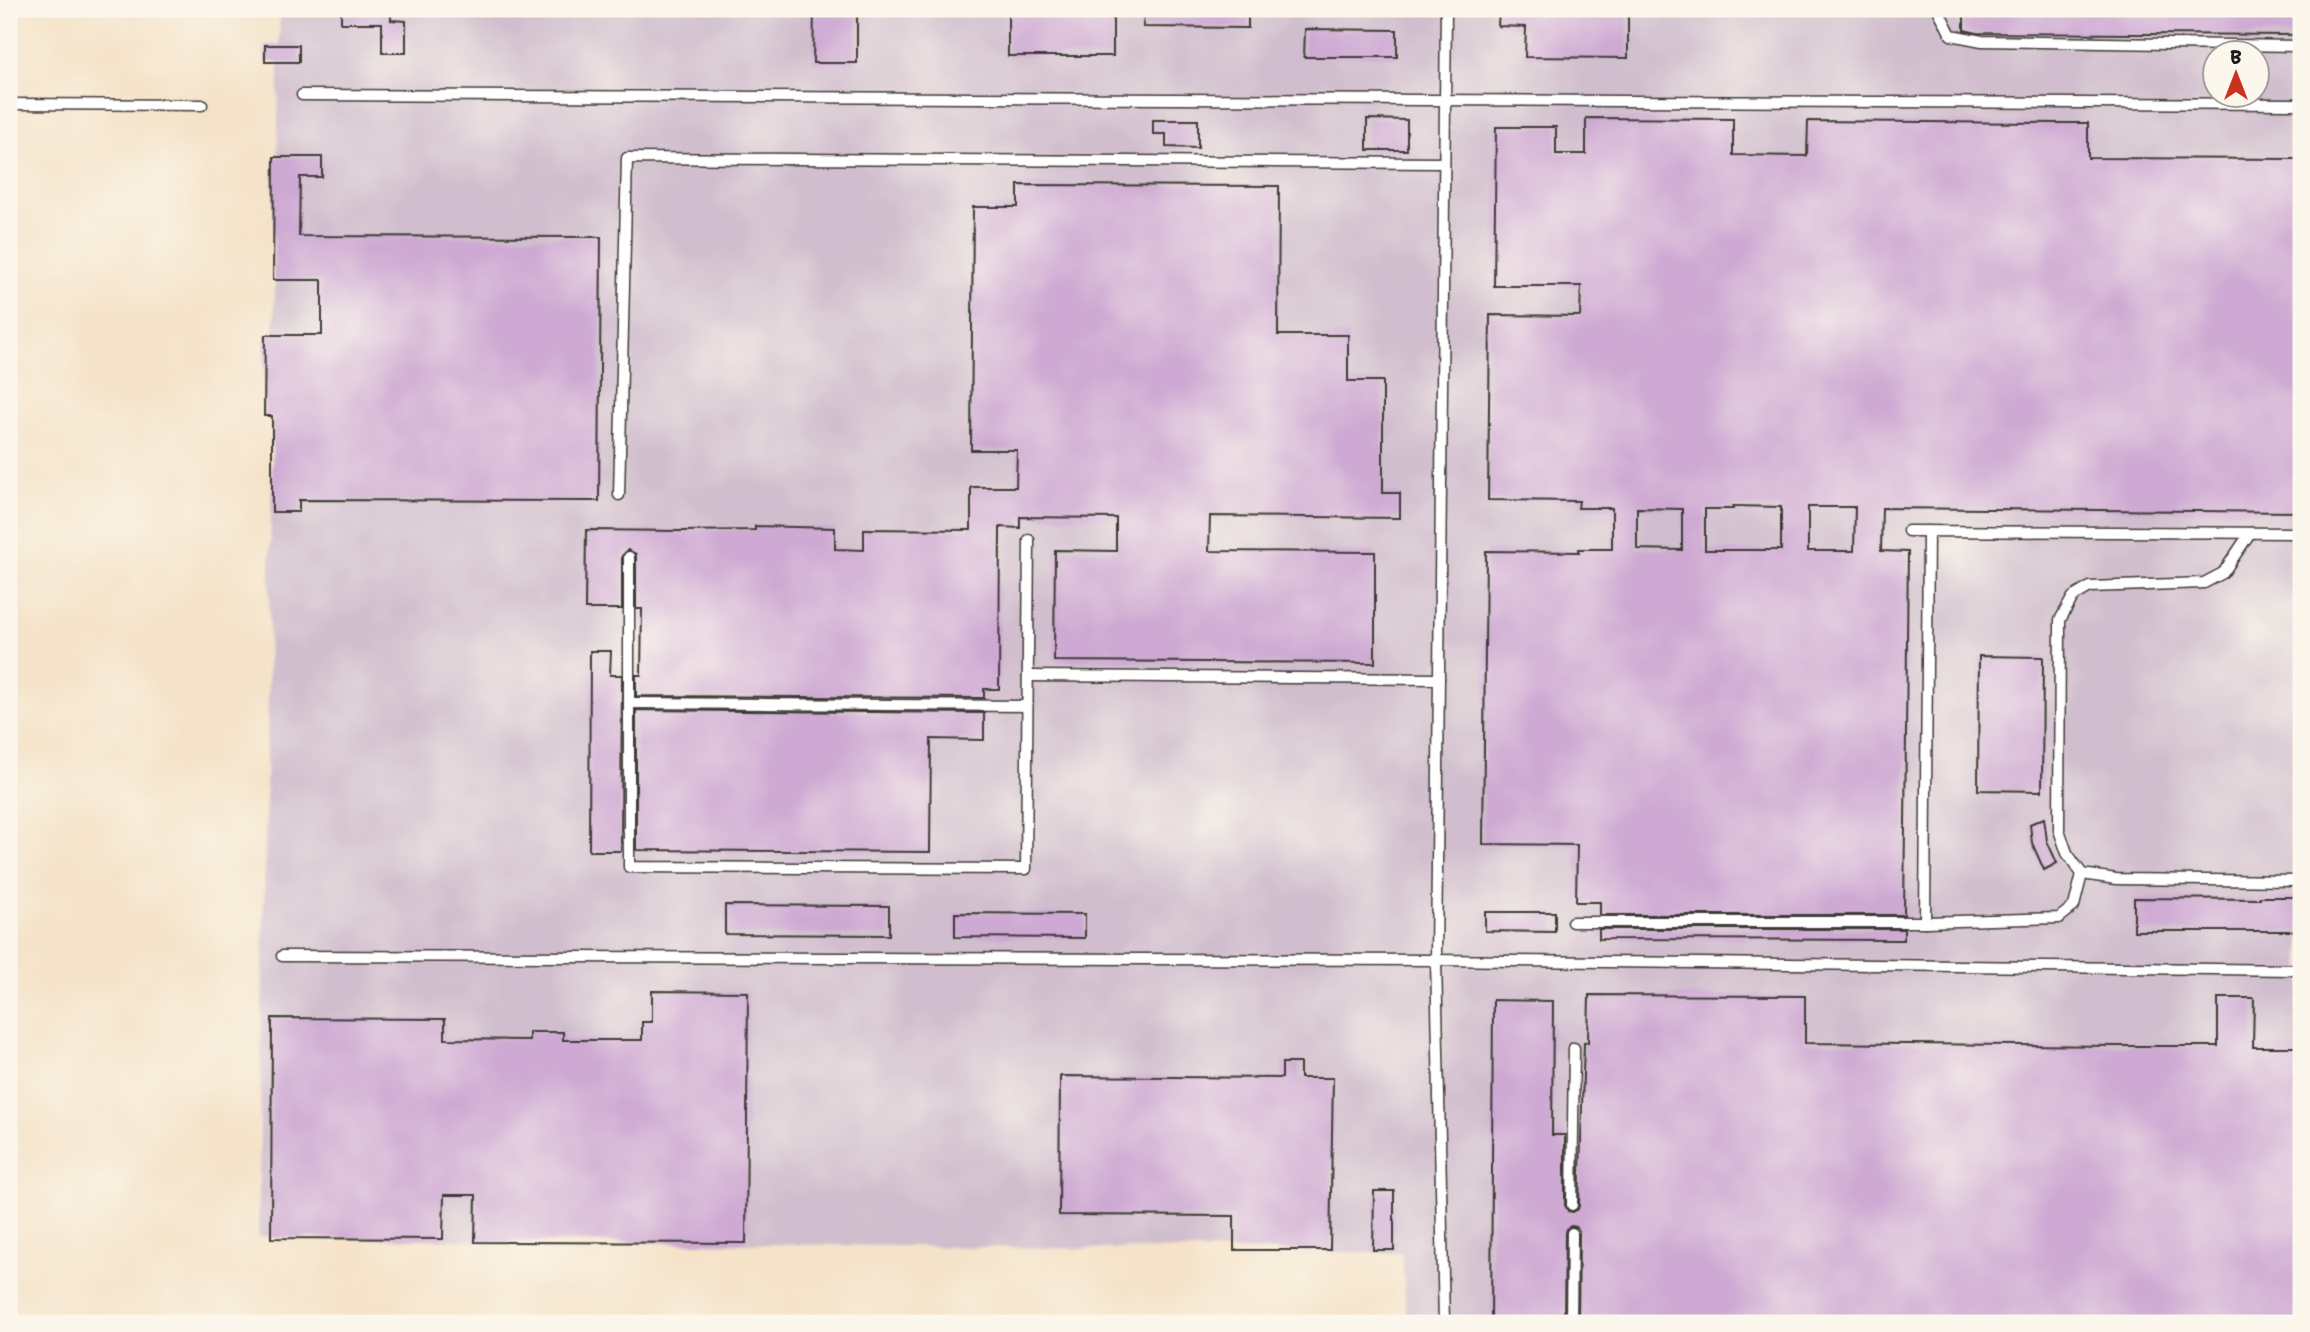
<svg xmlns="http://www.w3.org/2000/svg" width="2310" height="1332" font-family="'Shantell Sans',sans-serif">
	<rect width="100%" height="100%" fill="#fbf7ec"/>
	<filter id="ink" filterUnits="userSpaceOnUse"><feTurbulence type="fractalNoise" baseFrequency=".0143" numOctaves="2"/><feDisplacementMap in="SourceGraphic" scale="14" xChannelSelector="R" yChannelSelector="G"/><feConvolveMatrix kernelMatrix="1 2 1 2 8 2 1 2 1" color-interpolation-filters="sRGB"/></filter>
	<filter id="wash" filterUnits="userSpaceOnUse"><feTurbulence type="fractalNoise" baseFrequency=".00686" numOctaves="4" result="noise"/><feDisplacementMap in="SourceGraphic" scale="28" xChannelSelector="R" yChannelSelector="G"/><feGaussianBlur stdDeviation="1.57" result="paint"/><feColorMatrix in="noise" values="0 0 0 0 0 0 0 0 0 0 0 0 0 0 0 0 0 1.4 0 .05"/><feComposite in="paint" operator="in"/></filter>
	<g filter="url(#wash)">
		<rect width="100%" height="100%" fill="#f5e3c9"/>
		<!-- industrial -->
		<path fill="#d0bdcd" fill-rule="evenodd" d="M280 9H2301V1323H1407L1402 1253 258 1237ZM2216 52H2258V94H2216Z"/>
		<g id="blocks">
			<!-- building -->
			<g fill="#cea9d3" fill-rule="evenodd">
				<path d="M341 9H391V20L406 21V53H382V23H341Z"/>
				<path d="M814 9H857V63H813Z"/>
				<path d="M1008 9 1113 10V56H1008Z"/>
				<path d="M1144 9H1248V28L1143 27Z"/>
				<path d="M1499 9H1628V58L1525 57 1526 27 1498 26Z"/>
				<path d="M1964 9H2301V35L1977 33 1964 30Z"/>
				<path d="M1305 29 1397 30V57H1304Z"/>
				<rect x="265" y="45" width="34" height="17"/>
				<path d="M1586 118 1733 119V155L1807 156 1808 121 2057 123H2088V158L2301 159V512L1882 508 1881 551 1908 552 1904 915H1600V902H1576L1577 845 1483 844 1486 551 1579 552V549H1612V508H1578L1579 501 1488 500 1490 315 1580 316 1581 286H1494L1496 127H1556V154H1586ZM1733 506 1781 507V550H1705V509H1733ZM1808 507H1855L1854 551H1808ZM1637 508 1682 509V550L1637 549Z"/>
				<path d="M1367 119 1407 120V150H1367Z"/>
				<path d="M1153 120H1198V148L1166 147V134H1153Z"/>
				<path d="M274 157H322V177H300L299 236 601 237 599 501 299 500V512H272V416H264L265 335H322V280H273Z"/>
				<path d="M1018 185 1279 186 1278 335H1348V381H1383V493H1400V518L1210 516 1209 551 1375 552V663L1054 661 1055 550 1116 551V518L1020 517V528L1000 527 999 689H984V698L636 696V675H641L642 609H636V554L628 550 622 556V609H585L586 530 680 531 755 530V526L835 528V549L864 550V529L971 530V487H1016L1017 450H971L973 207H1018Z"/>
				<path d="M590 651H611L610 675H622L621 851H589Z"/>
				<path d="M1979 656 2043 657 2042 791 1978 790Z"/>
				<path d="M636 710 984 713V740L931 739 930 852 636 850Z"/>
				<path d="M2044 818 2047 841 2057 863 2044 870 2032 843 2030 824Z"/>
				<path d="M2260 897H2301V931H2134V898L2260 899Z"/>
				<path d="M725 905 889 906V935L725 934Z"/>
				<path d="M1485 912H1555V932L1485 931Z"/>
				<path d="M955 913 1085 914V938L955 937Z"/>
				<path d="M1599 929H1904V940L1599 939Z"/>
				<path d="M652 991 748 992 746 1243 475 1242 476 1195H444L443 1239 271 1238 272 1018 445 1019V1039L529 1040V1032H563V1040H642V1022H652Z"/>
				<path d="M1589 995 1805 996V1043L2115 1046H2218V998H2254L2253 1047H2301V1323H1578L1579 1233 1576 1227 1571 1226 1566 1229 1565 1233 1564 1323H1491L1493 1000 1553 1001 1552 1135H1565V1205L1568 1211 1573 1212 1578 1209 1579 1205 1584 1042H1588Z"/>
				<path d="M1282 1063H1300V1078H1333L1330 1250H1234V1216L1059 1215 1060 1076 1282 1078Z"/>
				<path d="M1374 1191H1394V1250H1373Z"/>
			</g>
		</g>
	</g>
	<g filter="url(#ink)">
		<use href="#blocks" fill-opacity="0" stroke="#3d3a36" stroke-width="2"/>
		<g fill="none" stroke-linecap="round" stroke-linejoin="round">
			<!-- service casing -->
			<g stroke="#3d3a36" stroke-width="13">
				<g id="service">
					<path d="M1938 9 1951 35 1982 41 2301 46"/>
					<path d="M302 95 2301 104"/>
					<path d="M9 104 202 105"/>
					<path d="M619 495 627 158 1444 163"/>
					<path d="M1908 531 2301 533"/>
					<path d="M2250 533 2223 573 2204 583 2090 587 2073 597 2060 620 2059 830 2067 853 2082 874 2116 879 2301 881"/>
					<path d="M629 557V867L1026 869 1029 540"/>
					<path d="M1028 676 1439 679"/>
					<path d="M629 703 1027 706"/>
					<path d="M1572 922H1925L2059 918 2074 906 2082 874"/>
					<path d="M1925 922 1928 531"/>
					<path d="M282 956 1436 960 2301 970"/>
					<path d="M1572 1205 1574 1048"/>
					<path d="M1444 1323 1436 960 1446 9"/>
					<path d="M1571 1323 1572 1233"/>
				</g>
			</g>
			<!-- service -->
			<use href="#service" stroke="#fff" stroke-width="10"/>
		</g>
	</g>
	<!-- margin -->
	<rect width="2310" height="1332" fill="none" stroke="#fbf7ec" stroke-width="35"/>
	<!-- north arrow -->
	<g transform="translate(2236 74)"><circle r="33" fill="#fbf7ec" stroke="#a29f99" stroke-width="2"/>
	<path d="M0-5L12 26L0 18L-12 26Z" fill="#c8321e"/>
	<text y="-10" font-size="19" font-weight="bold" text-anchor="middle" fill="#1c1c1c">B</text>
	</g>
</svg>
